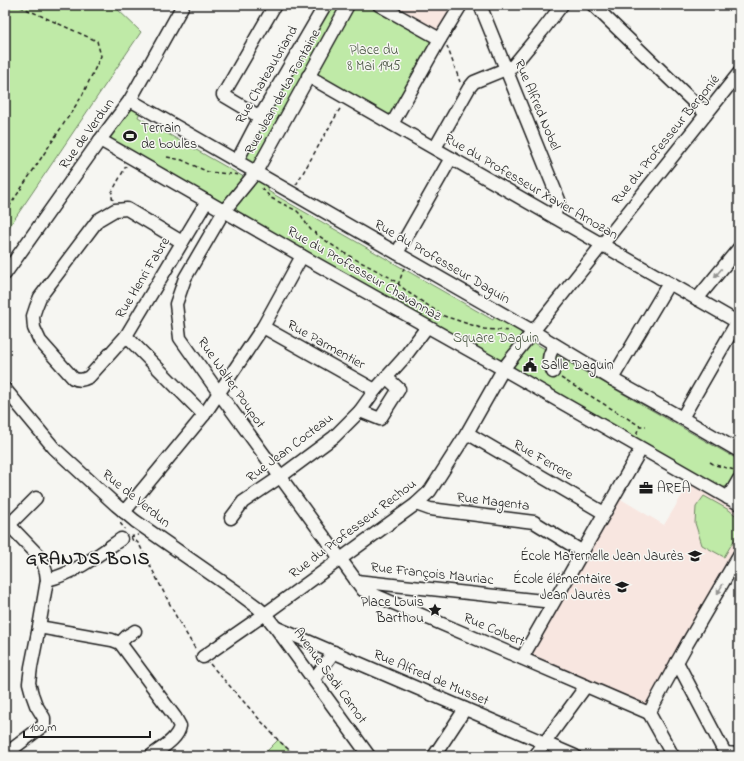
<svg xmlns="http://www.w3.org/2000/svg" width="744" height="761" font-family="'Indie Flower',sans-serif">
	<rect width="100%" height="100%" fill="#f6f6f2"/>
	<filter id="ink" filterUnits="userSpaceOnUse"><feTurbulence type="fractalNoise" baseFrequency=".025" numOctaves="2"/><feDisplacementMap in="SourceGraphic" scale="8" xChannelSelector="R" yChannelSelector="G"/><feConvolveMatrix kernelMatrix="1 2 1 2 8 2 1 2 1" color-interpolation-filters="sRGB"/></filter>
	<g filter="url(#ink)">
		<!-- built -->
		<g fill="#f8e6e0">
			<path d="M391 5H453L437 31Z"/>
			<path d="M689 484 739 512V540L703 603 648 707 529 653 619 498 664 525Z"/>
		</g>
		<!-- green -->
		<g fill="#bfeaa7" stroke="#6e8362">
			<path d="M5 5H113L141 32 5 233Z"/>
			<path d="M328 5H345L255 162 251 164 243 161 244 152Z"/>
			<path d="M348 5H379L440 39 392 124 308 76Z"/>
			<path d="M135 107 141 110 138 117 244 177 226 199 220 204 106 138 128 108Z"/>
			<path d="M256 180H260L270 186 268 191 493 320 496 315 520 331 522 335 502 359 497 361 238 213 235 205Z"/>
			<path d="M531 341 737 459 739 467 729 485 722 488 514 369 512 364Z"/>
			<path d="M704 496 729 510 739 518V532L724 557 702 545 695 523 696 507Z"/>
			<path d="M278 740 296 756H262Z"/>
		</g>
		<g fill="none" stroke-linecap="round" stroke-linejoin="round">
			<!-- minor casing -->
			<g stroke="#1c1c1c" stroke-width="15">
				<g id="minor">
					<path d="M348 5 256 172 224 211 185 278 176 304 180 338 219 393 363 590 649 713"/>
					<path d="M379 5 440 39"/>
					<path d="M480 5 559 200 554 217"/>
					<path d="M593 5 706 114"/>
					<path d="M308 76 739 323"/>
					<path d="M130 100 529 329 612 379 682 418 739 451"/>
					<path d="M260 117 223 95 275 5"/>
					<path d="M392 124 440 39 461 5"/>
					<path d="M100 140 130 157 302 256 510 373 739 504"/>
					<path d="M435 148 469 88 474 82 513 66 542 31 562 5"/>
					<path d="M237 161 260 117 325 5"/>
					<path d="M397 253 451 158"/>
					<path d="M5 274 100 140 130 100 183 5"/>
					<path d="M697 299 739 248"/>
					<path d="M263 327 375 390"/>
					<path d="M126 336 89 377C83 380 79 381 73 378L40 341 34 328 33 316 36 307 40 297 98 220 115 210 127 209 182 242"/>
					<path d="M553 372C548 359 547 357 555 345"/>
					<path d="M612 379 669 283"/>
					<path d="M5 389 54 448 116 505 135 521 237 592 257 607 265 614 276 628 369 756"/>
					<path d="M360 411 380 419 399 389 386 377"/>
					<path d="M204 415 126 336 207 201"/>
					<path d="M682 418 737 322"/>
					<path d="M467 433 604 513"/>
					<path d="M728 498 739 479"/>
					<path d="M416 504 430 509 534 522 583 552"/>
					<path d="M124 512 204 415 263 327 302 256"/>
					<path d="M231 518 243 502 280 477 334 437 360 411 375 390 403 359 427 327"/>
					<path d="M5 524 13 529 37 554 43 563 46 572 47 580 39 627 31 667 29 683 32 694 36 705 44 718V725L15 747 13 751V756"/>
					<path d="M9 525 36 498"/>
					<path d="M47 580C75 573 97 556 121 539"/>
					<path d="M356 581 553 602"/>
					<path d="M39 627 112 640 120 643 123 647 175 717 180 726C178 739 161 748 151 756"/>
					<path d="M277 628 575 756"/>
					<path d="M120 643 127 636 135 631"/>
					<path d="M203 657 265 614 416 504 430 491 467 433 501 373 507 364 739 73"/>
					<path d="M522 658 641 449"/>
					<path d="M677 662 725 753 739 754"/>
					<path d="M314 679 334 652"/>
					<path d="M649 713 687 644 739 555"/>
					<path d="M649 713 673 756"/>
					<path d="M434 756 465 709"/>
					<path d="M535 756 586 686"/>
				</g>
			</g>
			<!-- path -->
			<g stroke="#1c1c1c" stroke-width="1.5" stroke-dasharray="4 3" stroke-linecap="butt">
				<path d="M447 46 460 82"/>
				<path d="M167 157 182 160 208 172 241 175"/>
				<path d="M296 185 341 107"/>
				<path d="M262 188 271 198 297 211 301 215 307 225 311 230 329 243 351 257 391 278 409 293 444 316 484 329 511 331"/>
				<path d="M113 200 111 194 126 166"/>
				<path d="M5 213 82 96 101 56 97 41 17 5"/>
				<path d="M398 285 404 268"/>
				<path d="M561 378 640 426"/>
				<path d="M637 434V432L640 426H646"/>
				<path d="M710 462 715 465 735 470"/>
				<path d="M120 523 125 529"/>
				<path d="M130 537 138 535"/>
				<path d="M131 537 133 541H136L139 544 178 620 196 650"/>
				<path d="M210 664 278 740 296 756"/>
			</g>
			<!-- minor -->
			<use href="#minor" stroke="#f6f6f2" stroke-width="12"/>
		</g>
		<!-- one-way arrows -->
		<defs><path id="oneway-solid" d="M-6-.8H1V-3.2L6.5 0L1 3.2V.8H-6Z"/></defs>
		<g fill="#949492">
			<use href="#oneway-solid" transform="translate(718 273) rotate(130)"/>
			<use href="#oneway-solid" transform="translate(720 589) rotate(120)"/>
		</g>
	</g>
	<!-- icons -->
	<defs>
		<g id="stadium-bare" transform="scale(1.08)"><path d="M0-5a6.5 5 0 1 0 0 10a6.5 5 0 1 0 0-10ZM-3.5-1.8h7v3.6h-7Z" fill="#1c1c1c" stroke="#f6f6f2" stroke-width="2.5" paint-order="stroke"/></g>
		<g id="civic-bare" transform="scale(1.08)"><path d="M-.6-6.5H3V-4.5H.6V-3L4-1V1h2V6H-6V1h2V-1L-.6-3ZM-1.2 2.5V6h2.4V2.5Z" fill="#1c1c1c" stroke="#f6f6f2" stroke-width="2.5" paint-order="stroke"/></g>
		<g id="office-bare" transform="scale(1.08)"><path d="M-6-3h4V-5.5h4V-3h4V5H-6ZM-1-4.5V-3h2v-1.5ZM-6 0V1H6V0Z" fill="#1c1c1c" stroke="#f6f6f2" stroke-width="2.5" paint-order="stroke"/></g>
		<g id="school-bare" transform="scale(1.08)"><path d="M0-5L7-2L0 1L-7-2ZM-4 1L0 2.5L4 1V4Q0 6-4 4Z" fill="#1c1c1c" stroke="#f6f6f2" stroke-width="2.5" paint-order="stroke"/></g>
		<g id="sight-bare" transform="scale(1.08)"><path d="M0-6L1.8-2.2L6-1.7L2.9 1.2L3.7 5.4L0 3.3L-3.7 5.4L-2.9 1.2L-6-1.7L-1.8-2.2Z" fill="#1c1c1c" stroke="#f6f6f2" stroke-width="2.5" paint-order="stroke"/></g>
	</defs>
	<g fill-rule="evenodd">
		<use href="#stadium-bare" x="130" y="136"/>
		<use href="#civic-bare" x="530" y="365"/>
		<use href="#office-bare" x="646" y="488"/>
		<use href="#school-bare" x="695" y="556"/>
		<use href="#school-bare" x="622" y="587"/>
		<use href="#sight-bare" x="435" y="610"/>
	</g>
	<g text-anchor="middle" dominant-baseline="central" stroke-width="3" stroke-linejoin="round" paint-order="stroke">
		<!-- park labels -->
		<g font-size="14" fill="#4d5a46" stroke="#f6f6f2">
			<text x="374" y="50">Place du<tspan x="374" dy="16">8 Mai 1945</tspan></text>
			<text x="496" y="338">Square Daguin</text>
		</g>
		<!-- street labels -->
		<g font-size="14" fill="#1c1c1c" stroke="#f6f6f2">
			<text transform="translate(267 75) rotate(-60)">Rue Chateaubriand</text>
			<text transform="translate(283 92) rotate(-61)">Rue Jean de La Fontaine</text>
			<text transform="translate(537 105) rotate(67)">Rue Alfred Nobel</text>
			<text transform="translate(87 134) rotate(-54)">Rue de Verdun</text>
			<text transform="translate(666 140) rotate(-51)">Rue du Professeur Bergonié</text>
			<text transform="translate(531 187) rotate(30)">Rue du Professeur Xavier Arnozan</text>
			<text transform="translate(442 262) rotate(30)">Rue du Professeur Daguin</text>
			<text transform="translate(364 274) rotate(30)">Rue du Professeur Chavannaz</text>
			<text transform="translate(143 278) rotate(-59)">Rue Henri Fabre</text>
			<text transform="translate(326 345) rotate(29)">Rue Parmentier</text>
			<text transform="translate(231 383) rotate(55)">Rue Walter Poupot</text>
			<text transform="translate(290 448) rotate(-37)">Rue Jean Cocteau</text>
			<text transform="translate(543 460) rotate(30)">Rue Ferrere</text>
			<text transform="translate(136 499) rotate(39)">Rue de Verdun</text>
			<text transform="translate(493 502) rotate(7)">Rue Magenta</text>
			<text transform="translate(353 529) rotate(-37)">Rue du Professeur Rechou</text>
			<text transform="translate(432 574) rotate(6)">Rue François Mauriac</text>
			<text transform="translate(494 630) rotate(23)">Rue Colbert</text>
			<text transform="translate(330 676) rotate(54)">Avenue Sadi Carnot</text>
			<text transform="translate(431 678) rotate(23)">Rue Alfred de Musset</text>
		</g>
		<!-- poi labels -->
		<g font-size="14" fill="#1c1c1c" stroke="#f6f6f2" text-anchor="start">
			<text x="141" y="128">Terrain<tspan x="141" dy="16">de boules</tspan></text>
			<text x="541" y="365">Salle Daguin</text>
			<text x="657" y="488">AREA</text>
			<text x="684" y="556" text-anchor="end">École Maternelle Jean Jaurès</text>
			<text x="611" y="579" text-anchor="end">École élémentaire<tspan x="611" dy="16">Jean Jaurès</tspan></text>
			<text x="424" y="602" text-anchor="end">Place Louis<tspan x="424" dy="16">Barthou</tspan></text>
		</g>
		<!-- district labels -->
		<g font-size="18" font-weight="bold" letter-spacing="1" fill="#1c1c1c" stroke="#f6f6f2">
			<text x="88" y="560">GRANDS BOIS</text>
		</g>
	</g>
	<!-- margin -->
	<rect width="744" height="761" fill="none" stroke="#f6f6f2" stroke-width="20"/>
	<rect x="10" y="10" width="724" height="741" fill="none" stroke="#1c1c1c" stroke-width="1.5" filter="url(#ink)"/>
	<!-- scale -->
	<path d="M24 731v6h126v-6" fill="none" stroke="#1c1c1c" stroke-width="2"/>
	<text x="30" y="731" font-size="12" fill="#1c1c1c" stroke="#f6f6f2" stroke-width="3" paint-order="stroke">100 m</text>
</svg>
